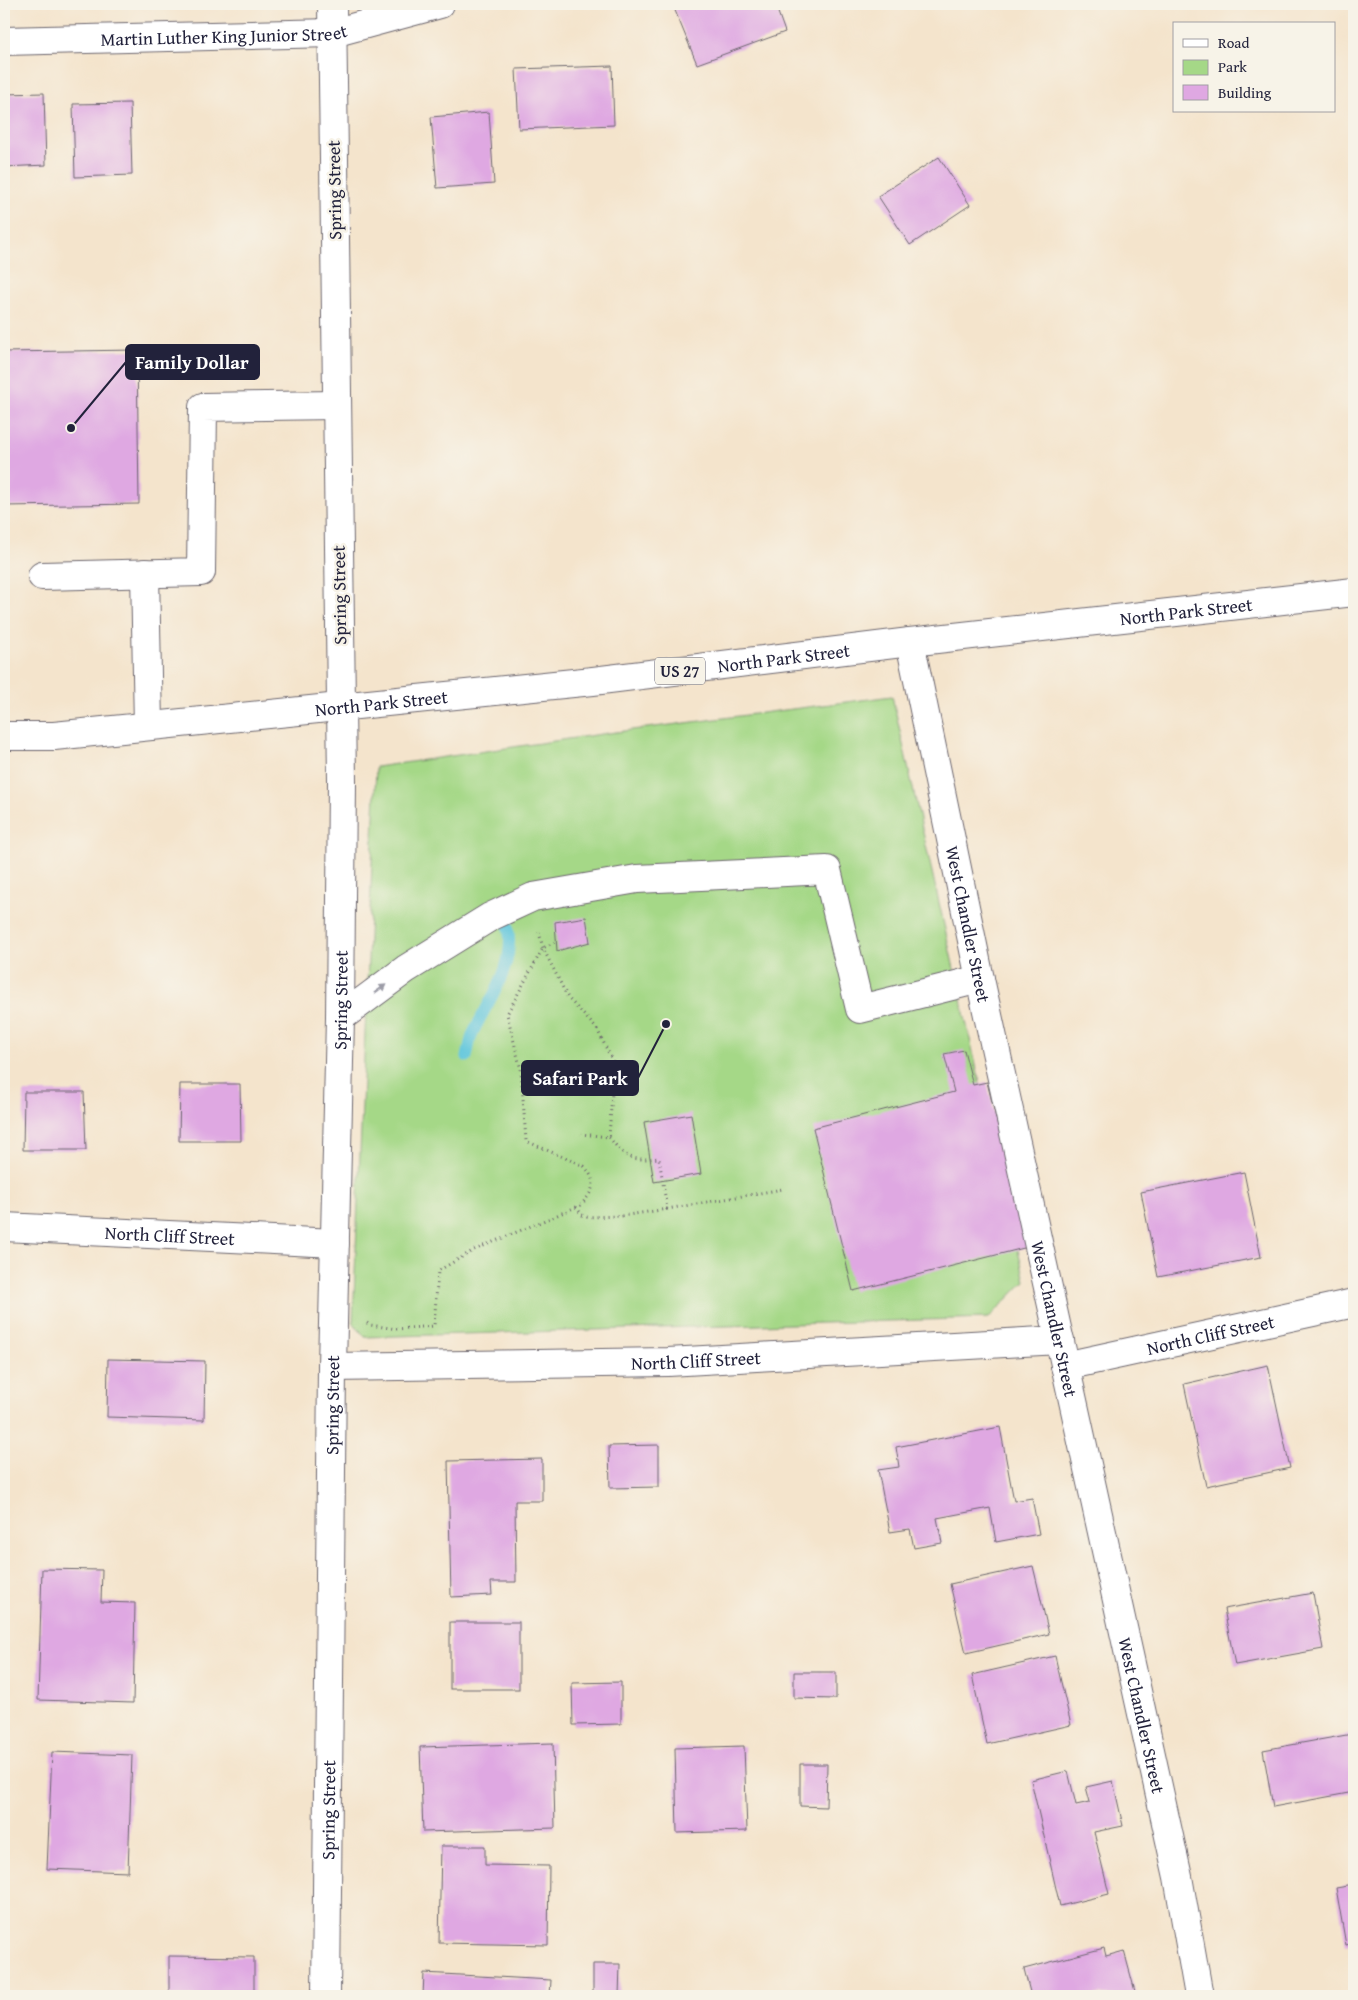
<svg xmlns="http://www.w3.org/2000/svg" width="1358" height="2000" font-family="'Gentium Book Plus',serif">
	<rect width="100%" height="100%" fill="#f7f3e8"/>
	<filter id="ink" filterUnits="userSpaceOnUse"><feTurbulence type="fractalNoise" baseFrequency=".02" numOctaves="2"/><feDisplacementMap in="SourceGraphic" scale="10" xChannelSelector="R" yChannelSelector="G"/><feConvolveMatrix kernelMatrix="1 2 1 2 8 2 1 2 1" color-interpolation-filters="sRGB"/></filter>
	<filter id="wash" filterUnits="userSpaceOnUse"><feTurbulence type="fractalNoise" baseFrequency=".0096" numOctaves="4" result="noise"/><feDisplacementMap in="SourceGraphic" scale="20" xChannelSelector="R" yChannelSelector="G"/><feGaussianBlur stdDeviation="1.12" result="paint"/><feColorMatrix in="noise" values="0 0 0 0 0 0 0 0 0 0 0 0 0 0 0 0 0 1.4 0 .05"/><feComposite in="paint" operator="in"/></filter>
	<g filter="url(#wash)">
		<rect width="100%" height="100%" fill="#f4e4cc"/>
		<!-- green -->
		<path fill="#a5d887" stroke="#647d61" d="M892 696 1025 1281 989 1318 365 1337 353 1322 376 767 609 733Z"/>
		<g fill="none" stroke-linecap="round" stroke-linejoin="round">
			<!-- stream -->
			<path stroke="#5fc6dc" stroke-width="11" d="M467 1057C469 1049 470 1038 474 1031 491 996 516 966 508 925"/>
		</g>
		<g id="blocks">
			<!-- building -->
			<g fill="#dfa8e2">
				<path d="M685 4H775L785 32 697 64 674 8Z"/>
				<path d="M612 66 614 125 519 129 516 69Z"/>
				<path d="M44 93 46 165 4 167V94Z"/>
				<path d="M130 103 132 175 75 177 73 104Z"/>
				<path d="M489 112 494 184 437 188 431 117Z"/>
				<path d="M939 157 970 205 910 245 878 196Z"/>
				<path d="M137 350 139 504 4 506V352Z"/>
				<path d="M586 917 590 942 557 951 555 922Z"/>
				<path d="M964 1050 973 1085 987 1082 1028 1247 853 1291 813 1128 954 1092 944 1054Z"/>
				<path d="M180 1084H240L241 1141H179Z"/>
				<path d="M24 1092H84L86 1150H23Z"/>
				<path d="M691 1114 701 1174 654 1182 644 1122Z"/>
				<path d="M1244 1172 1261 1257 1158 1277 1141 1192Z"/>
				<path d="M4 1325H8L6 1383H4Z"/>
				<path d="M108 1359 205 1361 204 1420 107 1417Z"/>
				<path d="M1268 1365 1290 1468 1206 1486 1184 1384Z"/>
				<path d="M1000 1427 1014 1501 1032 1498 1039 1534 996 1542 990 1508 937 1518 942 1543 914 1548 910 1529 890 1532 878 1470 899 1467 896 1447Z"/>
				<path d="M659 1445V1487L610 1488 609 1446Z"/>
				<path d="M542 1459V1501H515L516 1582H491L492 1595 451 1597 448 1461Z"/>
				<path d="M1033 1566 1049 1634 966 1653 950 1584Z"/>
				<path d="M42 1569 102 1570 101 1602 135 1603 133 1703 38 1700Z"/>
				<path d="M1313 1593 1323 1649 1235 1665 1224 1609Z"/>
				<rect x="450" y="1622" width="69" height="67"/>
				<path d="M1055 1656 1071 1725 987 1744 972 1675Z"/>
				<path d="M794 1672H836V1699L794 1698Z"/>
				<path d="M621 1682V1724L573 1725 572 1683Z"/>
				<path d="M1352 1734 1354 1749V1792L1273 1807 1263 1750Z"/>
				<path d="M553 1743 555 1828 423 1832 420 1747Z"/>
				<path d="M744 1746 747 1831 677 1833 675 1748Z"/>
				<path d="M52 1752 132 1755 128 1872 47 1869Z"/>
				<path d="M800 1764H827L826 1807 800 1806Z"/>
				<path d="M1068 1771 1076 1805 1090 1802 1086 1787 1113 1781 1123 1826 1094 1832 1109 1894 1060 1906 1031 1780Z"/>
				<path d="M441 1846H485V1865L549 1866 548 1945 439 1943Z"/>
				<path d="M1354 1885V1943L1346 1945 1336 1888Z"/>
				<path d="M1104 1948 1106 1956 1124 1951 1136 1995 1031 1996 1024 1969Z"/>
				<path d="M169 1956 254 1957V1996H169Z"/>
				<path d="M593 1964H620L619 1996H593Z"/>
				<path d="M424 1973 551 1980 550 1996H423Z"/>
			</g>
		</g>
	</g>
	<g filter="url(#ink)">
		<use href="#blocks" fill-opacity="0" stroke="#6c666e" stroke-width="1"/>
		<g fill="none" stroke-linecap="round" stroke-linejoin="round">
			<!-- minor casing -->
			<g stroke="#6c666e" stroke-width="30">
				<g id="minor">
					<path id="s1" d="M4 41 333 33 440 4"/>
					<path d="M145 573 148 726"/>
					<path d="M42 576 201 572 203 407 337 405"/>
					<path id="s2" d="M910 642 980 979 1178 1877 1199 1996"/>
					<path d="M340 1018 406 969 490 917 533 897 637 879 827 870 860 1009 980 979"/>
					<path id="s3" d="M4 1227 335 1243"/>
					<path id="s4" d="M1065 1366 1354 1303"/>
					<path id="s5" d="M332 1367 668 1362 1060 1340"/>
					<path id="s6" d="M326 1996 332 1367 340 1018 342 781 332 4"/>
				</g>
			</g>
			<!-- major casing -->
			<g stroke="#6c666e" stroke-width="30">
				<g id="major">
					<path id="s7" d="M4 736H54L593 681 910 642 1354 592"/>
				</g>
			</g>
			<!-- path -->
			<g stroke="#6c666e" stroke-width="3" stroke-dasharray="1 4" stroke-linecap="butt">
				<path d="M539 932 543 948 568 998 597 1029 614 1064 609 1137 581 1134"/>
				<path d="M609 1137C626 1159 631 1161 659 1158L667 1209 783 1189"/>
				<path d="M576 1207 582 1215 587 1217 621 1216 667 1209"/>
				<path d="M367 1323 370 1325 397 1329 434 1326 438 1271 474 1250 581 1205C594 1190 598 1182 584 1166L526 1141 521 1070 507 1014 543 948 557 941"/>
			</g>
			<!-- minor -->
			<use href="#minor" stroke="#fff" stroke-width="28"/>
			<!-- major -->
			<use href="#major" stroke="#fff" stroke-width="28"/>
		</g>
		<!-- one-way arrows -->
		<defs><path id="oneway-solid" d="M-6-.8H1V-3.2L6.5 0L1 3.2V.8H-6Z" transform="scale(1.25)"/></defs>
		<use fill="#9c9ca7" href="#oneway-solid" transform="translate(380 989) rotate(-36)"/>
	</g>
	<g text-anchor="middle" dominant-baseline="central" stroke-width="5" stroke-linejoin="round" paint-order="stroke">
		<!-- shield labels -->
		<rect fill="#f7f3e8" stroke="#62616f" stroke-width="1" x="655" y="657.5" width="50" height="27" rx="4"/>
		<g font-size="16" font-weight="bold" fill="#22223b">
			<text x="680" y="671">US 27</text>
		</g>
		<!-- street labels -->
		<g font-size="18" fill="#22223b" stroke="#f7f3e8">
			<text stroke="none"><textPath href="#s1" startOffset="220">Martin Luther King Junior Street</textPath></text>
			<text transform="translate(334 190) rotate(-91)">Spring Street</text>
			<text transform="translate(339 595) rotate(-91)">Spring Street</text>
			<text stroke="none"><textPath href="#s7" startOffset="1189">North Park Street</textPath></text>
			<text stroke="none"><textPath href="#s7" startOffset="784">North Park Street</textPath></text>
			<text stroke="none"><textPath href="#s7" startOffset="379">North Park Street</textPath></text>
			<text stroke="none"><textPath href="#s2" startOffset="288">West Chandler Street</textPath></text>
			<text stroke="none"><textPath href="#s6" startOffset="996">Spring Street</textPath></text>
			<text stroke="none"><textPath href="#s3" startOffset="166">North Cliff Street</textPath></text>
			<text stroke="none"><textPath href="#s2" startOffset="692">West Chandler Street</textPath></text>
			<text stroke="none"><textPath href="#s4" startOffset="149">North Cliff Street</textPath></text>
			<text stroke="none"><textPath href="#s5" startOffset="364">North Cliff Street</textPath></text>
			<text stroke="none"><textPath href="#s6" startOffset="591">Spring Street</textPath></text>
			<text stroke="none"><textPath href="#s2" startOffset="1098">West Chandler Street</textPath></text>
			<text stroke="none"><textPath href="#s6" startOffset="186">Spring Street</textPath></text>
		</g>
	</g>
	<!-- callouts -->
	<path fill="none" stroke="#22223b" stroke-width="2" d="M71 428L126 362M666 1024L638 1078"/>
	<g fill="#22223b" stroke="#f7f3e8" stroke-width="2">
		<circle cx="71" cy="428" r="5"/>
		<circle cx="666" cy="1024" r="5"/>
	</g>
	<g fill="#22223b" stroke="#22223b" stroke-width="2">
		<rect x="126" y="345" width="133" height="34" rx="5"/>
		<rect x="522" y="1061" width="116" height="34" rx="5"/>
	</g>
	<g font-size="19" text-anchor="middle" font-weight="bold" fill="#fff">
		<text x="192" y="369">Family Dollar</text>
		<text x="580" y="1085">Safari Park</text>
	</g>
	<!-- margin -->
	<rect width="1358" height="2000" fill="none" stroke="#f7f3e8" stroke-width="20"/>
	<!-- legend -->
	<rect x="1173" y="22" width="162" height="90" fill="#f7f3e8" stroke="#a29fa3"/>
	<rect x="1183" y="39" width="25" height="8" fill="#ffffff" stroke="#a29fa3"/>
	<text x="1218" y="48" font-size="15" fill="#22223b">Road</text>
	<rect x="1183" y="60" width="25" height="15" fill="#a5d887" stroke="#a29fa3"/>
	<text x="1218" y="72" font-size="15" fill="#22223b">Park</text>
	<rect x="1183" y="85" width="25" height="15" fill="#dfa8e2" stroke="#a29fa3"/>
	<text x="1218" y="98" font-size="15" fill="#22223b">Building</text>
</svg>
